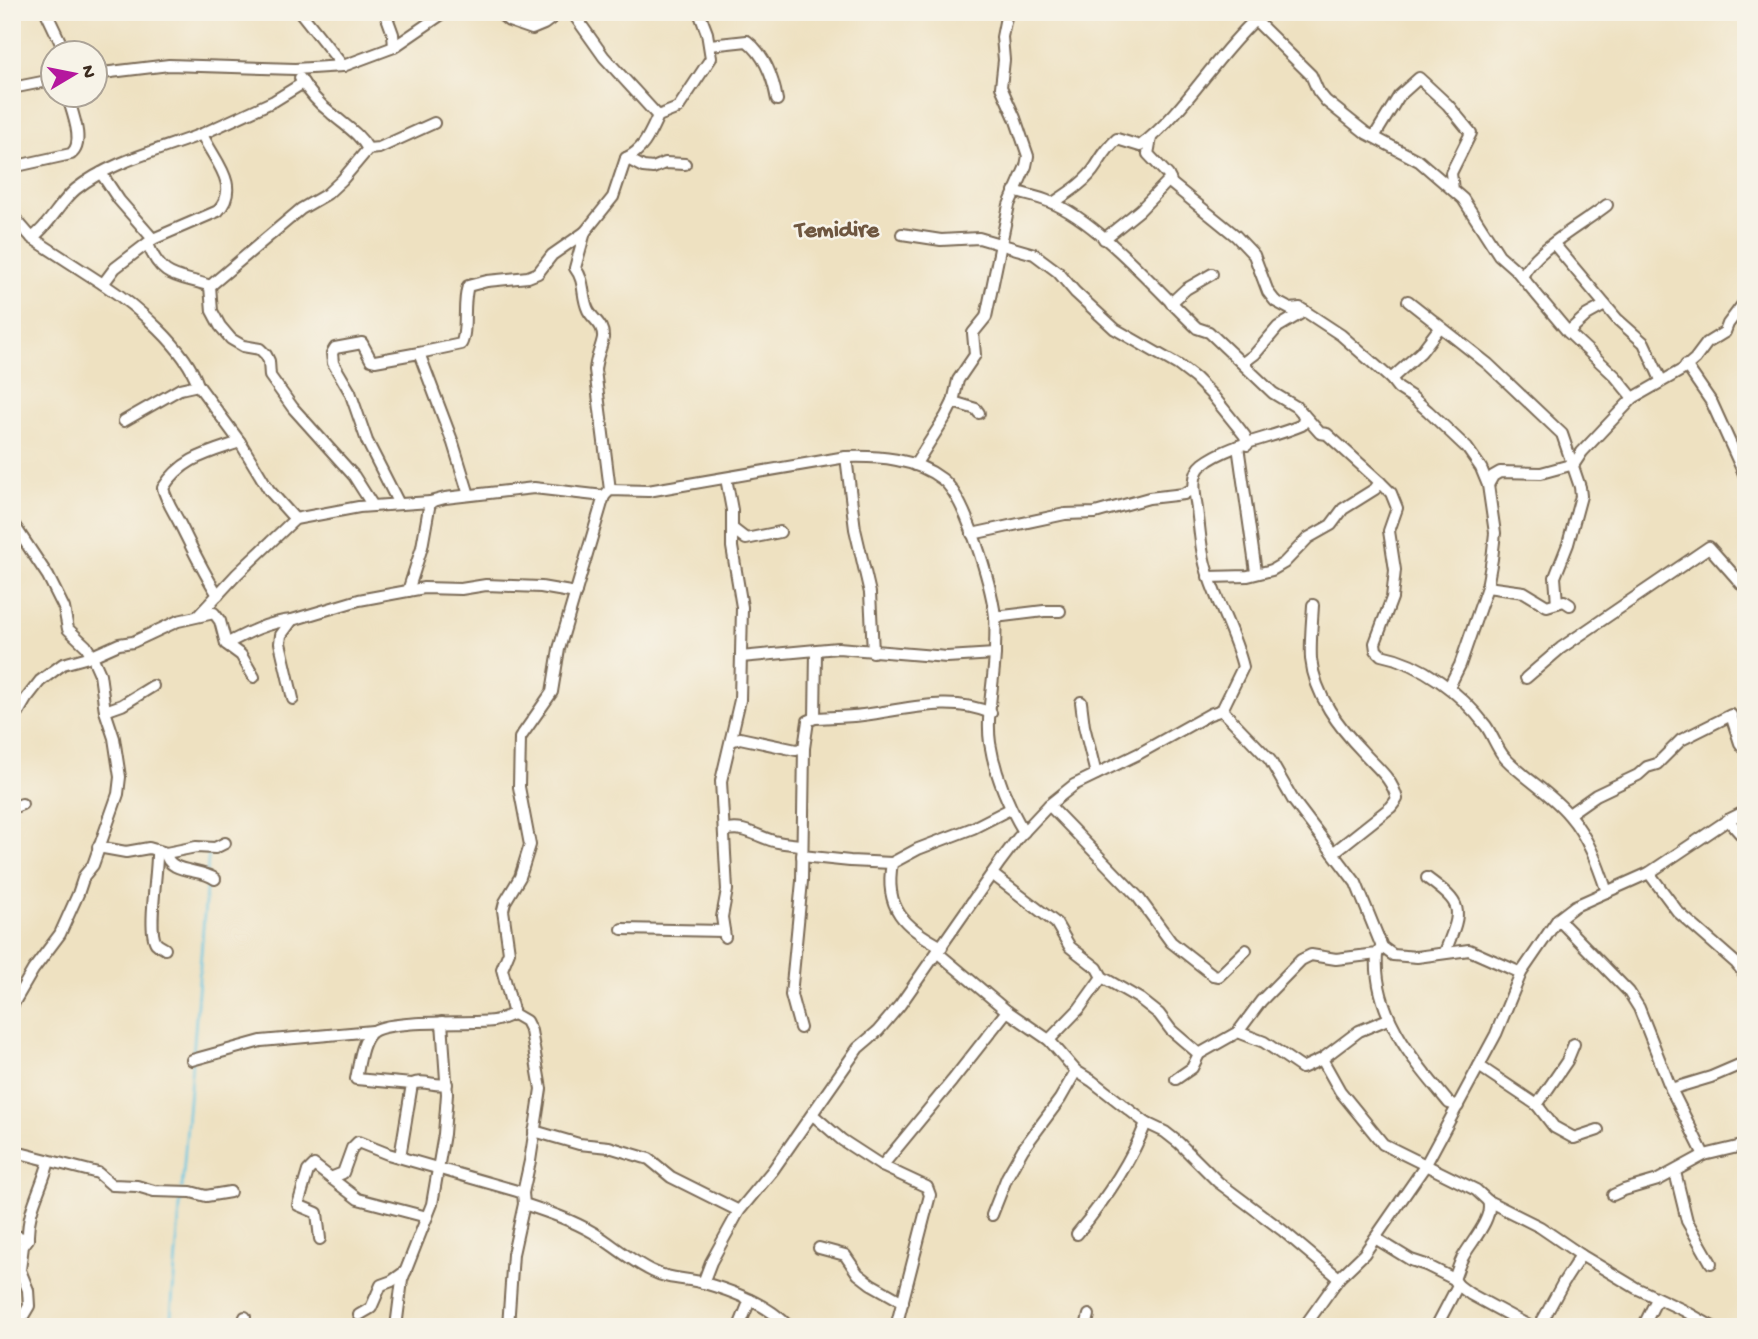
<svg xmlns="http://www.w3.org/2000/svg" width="1758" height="1339" font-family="'Gochi Hand',sans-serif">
	<rect width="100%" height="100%" fill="#f7f3e8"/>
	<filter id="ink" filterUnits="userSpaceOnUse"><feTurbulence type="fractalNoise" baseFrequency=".0143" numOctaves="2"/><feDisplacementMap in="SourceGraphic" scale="14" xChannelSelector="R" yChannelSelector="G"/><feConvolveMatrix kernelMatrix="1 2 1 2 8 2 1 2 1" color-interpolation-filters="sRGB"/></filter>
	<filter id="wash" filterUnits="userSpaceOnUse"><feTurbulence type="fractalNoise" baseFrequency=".00686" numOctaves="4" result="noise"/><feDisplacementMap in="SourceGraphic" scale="28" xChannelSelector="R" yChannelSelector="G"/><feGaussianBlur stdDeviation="1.57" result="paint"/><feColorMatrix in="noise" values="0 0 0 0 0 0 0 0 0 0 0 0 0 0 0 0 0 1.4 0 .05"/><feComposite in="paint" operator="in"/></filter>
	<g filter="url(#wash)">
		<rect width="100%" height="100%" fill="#eee1c1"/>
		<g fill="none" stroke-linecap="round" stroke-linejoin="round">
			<!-- stream -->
			<g stroke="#63c4e1" stroke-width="2.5">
				<path d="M207 871 209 850"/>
				<path d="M193 1056 207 877"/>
				<path d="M182 1188 192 1062"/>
				<path d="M170 1327 181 1195"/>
			</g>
		</g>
	</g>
	<g filter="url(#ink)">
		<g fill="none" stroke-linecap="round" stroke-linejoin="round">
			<!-- street casing -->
			<g stroke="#7a6a57" stroke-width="14">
				<g id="street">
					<path d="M46 12 65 52"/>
					<path d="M300 12 343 66"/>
					<path d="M385 12 393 34 394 47"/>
					<path d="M498 12 509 21 532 29 544 24 560 12"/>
					<path d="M572 12 604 57 658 116"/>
					<path d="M1247 12 1311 75 1318 91 1326 101 1366 133 1419 161 1463 199 1499 255 1516 270 1568 332 1615 376 1633 398"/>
					<path d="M710 45 747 41C765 55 773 77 777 100"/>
					<path d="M94 74 169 65 295 69 343 66 394 47 445 12"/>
					<path d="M300 78C308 91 319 104 331 113 344 125 359 133 368 149"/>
					<path d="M12 88 52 80"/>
					<path d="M1374 137 1399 96 1419 78 1448 105 1471 133 1451 173 1453 190"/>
					<path d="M1151 138 1148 154 1168 175 1172 184 1236 236 1254 255 1268 292 1275 301 1290 309 1300 308 1341 335 1391 379 1398 388 1412 397 1428 411 1467 448 1481 468 1488 485 1495 533 1492 559 1487 587 1460 665 1449 687"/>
					<path d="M626 158 643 167 653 168 665 163 685 164"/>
					<path d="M12 167 71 154C86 143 71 110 67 94"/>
					<path d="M101 173 119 200 153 239"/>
					<path d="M1014 191C1026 195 1039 197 1050 202 1097 220 1159 292 1197 328L1209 332 1273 393 1298 408 1320 433 1327 434 1380 482 1391 493 1397 508 1389 531 1395 570 1392 598 1375 643 1376 650 1381 655C1422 663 1461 693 1486 726 1493 736 1497 749 1505 758 1525 779 1551 793 1569 815 1588 837 1598 865 1607 892"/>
					<path d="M1053 203C1068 193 1086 182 1096 166 1103 155 1107 148 1117 139L1140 146C1186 111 1213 59 1255 20"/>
					<path d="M12 215 32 238C50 225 59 203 76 189 111 161 161 150 202 134"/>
					<path d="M902 234 941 240 979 238 1034 254 1058 272 1075 292 1115 329 1178 365 1195 378 1213 396 1238 427 1245 436 1247 445"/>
					<path d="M32 238 103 284 115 268 153 239 218 211C242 185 213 160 202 134L274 101 303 83"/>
					<path d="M1104 239 1140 210 1170 179"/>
					<path d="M148 244C162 281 180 275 210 286"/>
					<path d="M1554 244 1617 319 1644 343 1661 380"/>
					<path d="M1522 277C1535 249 1583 224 1607 205"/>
					<path d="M103 284C135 305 186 348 198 385"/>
					<path d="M1408 301 1488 364 1562 434 1580 487 1581 496 1568 544 1555 577 1557 603 1564 601 1570 605"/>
					<path d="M1171 303 1186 289 1212 274"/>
					<path d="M1568 332 1587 315 1605 305"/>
					<path d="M419 353 461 344C468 331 462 304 468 286L487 281 528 277 538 273 552 255 585 232"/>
					<path d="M1243 363 1255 354 1278 327 1305 311"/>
					<path d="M1686 365 1712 403 1746 478"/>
					<path d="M1391 379 1421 352 1440 327"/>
					<path d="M953 402 976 409 979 413"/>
					<path d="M124 421 180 389 198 385 240 442 269 490 295 519"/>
					<path d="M1238 446 1256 572"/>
					<path d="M846 457 855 529 870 593 873 652"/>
					<path d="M915 465 946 416 953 402 958 380 975 355 973 333 986 317 1009 205 1026 166 1028 156 1015 118 1001 87 1004 60 1002 37 1007 12"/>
					<path d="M1488 485 1493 476 1500 472 1541 473 1574 464 1582 452 1633 398 1682 370 1695 359 1707 343 1725 332 1728 324 1746 300"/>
					<path d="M610 490 595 370C596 357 601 349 603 338 604 324 593 320 588 310 581 295 586 282 575 268L585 232 613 197 626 158C644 150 650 133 658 116L678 108 711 58 707 33 699 12"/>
					<path d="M399 504 367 441 350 392 333 363 332 353 335 348 362 343 371 360 375 361 419 353 453 443 469 495"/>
					<path d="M373 506 354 476 293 408 270 376 269 361 266 355 260 349 243 346 231 339 220 326 212 311 210 286 301 209 327 194 342 180 368 149 379 148 434 123"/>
					<path d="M12 522 48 576 64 608 68 629 86 646 92 656 100 674 105 711 114 738 120 777 118 794 93 865 84 876 78 894 60 934 33 970 12 1006"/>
					<path d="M733 529 746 539 780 532"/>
					<path d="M972 534 1065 514 1095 513 1149 498 1184 494 1194 488"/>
					<path d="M1208 577 1248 576 1272 570 1284 563 1308 538 1331 525 1343 509 1375 489 1380 482"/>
					<path d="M1487 587 1524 592 1547 606 1557 603"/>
					<path d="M408 591 422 547 430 502"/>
					<path d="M218 595C203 572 192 548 180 524 174 512 166 501 163 488 182 458 208 453 240 442"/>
					<path d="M1313 605C1312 623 1310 642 1311 659 1315 696 1339 727 1363 752 1377 768 1392 778 1397 799L1391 807 1333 853"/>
					<path d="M199 615 237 574 295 519 359 507 430 502 445 498 534 488 604 496 610 490 648 491 846 457C878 456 915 458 942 479 966 497 991 585 995 616 996 628 995 641 995 653 994 681 986 716 990 743 995 775 1008 805 1024 832"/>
					<path d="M995 617 1044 611H1060"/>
					<path d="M226 644C247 633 268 622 292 620"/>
					<path d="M741 657 838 648 947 657 995 654"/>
					<path d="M1526 678 1561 648 1709 547 1746 589"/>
					<path d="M293 699 280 643 281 635 292 620 359 600 424 588 461 589 486 585 541 587 576 593"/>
					<path d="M1081 702 1084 726 1096 774"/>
					<path d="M1222 710 1270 760 1293 800 1356 883 1382 947 1393 955 1417 957 1469 950 1521 973"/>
					<path d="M105 711 122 705 153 686"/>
					<path d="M815 718 816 651"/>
					<path d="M12 723 26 699 40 681 63 664 92 656 119 644 133 642 178 621 214 613 220 621 226 644 241 655 254 677"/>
					<path d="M731 741 740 738 796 750 804 748"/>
					<path d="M1049 805 1138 897 1171 942 1213 975 1219 976 1246 950"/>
					<path d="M12 808 22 804"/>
					<path d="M1569 814 1596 795 1638 775 1647 767 1657 764 1681 740 1731 715 1740 743 1746 751"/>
					<path d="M1728 820 1746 811"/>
					<path d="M725 831C743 824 761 839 778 842 786 844 794 844 801 845"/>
					<path d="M98 847 126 852 149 848 166 853 196 847 215 848 225 843"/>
					<path d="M157 852C158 871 147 930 156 943 159 946 162 947 165 949"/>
					<path d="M166 853C168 874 201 868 215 879"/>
					<path d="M802 856 850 861 892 863 918 849 973 828 1010 809"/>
					<path d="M892 863C884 908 904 927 942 947"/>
					<path d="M1649 873 1678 912 1736 963 1746 976"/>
					<path d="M992 874 1056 923 1070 947 1097 968 1102 977 1140 999 1159 1014 1171 1030 1199 1054"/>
					<path d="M1427 878C1465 906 1462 909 1445 952"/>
					<path d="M1558 919 1629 992 1639 1008 1671 1089 1704 1155"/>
					<path d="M622 929 724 931"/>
					<path d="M725 937 722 917 727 890 721 781 740 700 742 607 732 547V510L726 478"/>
					<path d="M938 953 1007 1011 1049 1040 1076 1071 1092 1081 1146 1123"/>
					<path d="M1377 954C1373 1014 1413 1060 1449 1103L1458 1106"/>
					<path d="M800 1028 791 995 802 881 804 748 808 721 815 718C831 717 847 717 863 715 906 710 949 695 991 713"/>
					<path d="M1238 1032 1264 1042 1302 1068 1322 1059 1359 1031 1388 1019"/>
					<path d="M1049 1040 1079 1009 1102 977"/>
					<path d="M1322 1059 1340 1091 1383 1144 1476 1190 1488 1201 1540 1227 1581 1255 1563 1283 1539 1327"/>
					<path d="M192 1060 261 1041 373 1031"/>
					<path d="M1479 1066 1537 1105 1554 1127 1574 1138 1598 1130"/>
					<path d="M1176 1079 1192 1068 1199 1054 1238 1032 1261 1001 1301 960 1311 955 1336 959 1377 954 1382 947"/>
					<path d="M412 1084C424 1079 435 1087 447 1084"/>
					<path d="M1671 1089 1711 1077 1746 1062"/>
					<path d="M1537 1105 1567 1061 1574 1044"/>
					<path d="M813 1115 842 1140 882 1166 952 1081 1007 1011"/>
					<path d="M534 1131 579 1144 609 1147 649 1159 671 1177 739 1211"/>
					<path d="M12 1151 98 1173 112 1185 137 1186 154 1191 191 1192 206 1196 230 1192"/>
					<path d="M400 1157 412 1084 356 1079C359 1065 361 1041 372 1032 389 1019 469 1024 493 1021 500 1020 507 1016 514 1014"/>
					<path d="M882 1166 927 1187 930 1195 896 1327"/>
					<path d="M1675 1172 1687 1221 1711 1263"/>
					<path d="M333 1177 343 1173 352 1148 358 1142 388 1154 517 1191 523 1193 524 1204C548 1212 572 1220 594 1233 613 1245 631 1261 652 1271 669 1280 687 1278 704 1283 732 1291 769 1305 789 1327"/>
					<path d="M523 1193 530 1161 541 1089 531 1031 526 1021 514 1014 502 969 509 952 503 910 505 902 520 877 530 845 519 787 520 738 552 692 559 649 604 496"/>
					<path d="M1613 1195 1624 1190 1658 1180 1704 1155 1746 1145"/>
					<path d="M992 1215 1007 1177 1023 1149 1060 1099 1076 1071"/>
					<path d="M1077 1234C1105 1200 1130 1164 1146 1123L1165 1132 1179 1143 1218 1182 1282 1230 1339 1278"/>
					<path d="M12 1235 28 1239"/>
					<path d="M1375 1238 1411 1260 1426 1265 1454 1279 1458 1285 1470 1294 1531 1327"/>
					<path d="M320 1239 317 1213 298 1205 308 1171 314 1165 358 1199 427 1217"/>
					<path d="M819 1248 845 1255 858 1274 871 1284 903 1302"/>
					<path d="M1581 1255 1636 1288 1683 1310 1713 1327"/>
					<path d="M1454 1279C1457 1272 1459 1264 1463 1257 1471 1242 1494 1218 1488 1201"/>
					<path d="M703 1283 711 1262 739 1211 773 1170 858 1048 878 1031 900 1005 1000 862 1018 838 1049 805 1074 785 1140 753 1210 714 1222 710 1243 667C1236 637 1219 607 1209 577 1201 555 1200 532 1197 509 1195 495 1190 474 1203 464 1231 443 1270 439 1302 425L1304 419 1303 414"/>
					<path d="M359 1315 371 1308 381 1285 392 1281 406 1271"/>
					<path d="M19 1323 29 1306 28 1290 20 1270 23 1246 28 1239C27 1210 42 1188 49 1161"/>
					<path d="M241 1327 245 1317"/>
					<path d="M396 1327 402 1280 432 1204 444 1134 447 1094 442 1022"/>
					<path d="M508 1327 513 1254 524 1204"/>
					<path d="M739 1327 750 1300"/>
					<path d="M1086 1327 1089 1315"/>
					<path d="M1304 1327 1339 1278 1364 1254 1425 1166 1496 1034 1521 973 1558 919 1575 906 1649 873 1728 820 1746 840"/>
					<path d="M1436 1327 1458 1285"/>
					<path d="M1643 1327 1657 1299"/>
				</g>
			</g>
			<!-- street -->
			<use href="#street" stroke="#fff" stroke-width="10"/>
		</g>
	</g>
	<g text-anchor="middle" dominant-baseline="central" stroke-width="5" stroke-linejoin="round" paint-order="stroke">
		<!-- quarter labels -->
		<g font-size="24" font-weight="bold" fill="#6f5740" stroke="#f7f3e8">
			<text x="837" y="231">Temidire</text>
		</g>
	</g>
	<!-- margin -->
	<rect width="1758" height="1339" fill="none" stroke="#f7f3e8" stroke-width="42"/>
	<!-- north arrow -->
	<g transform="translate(74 74) rotate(80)"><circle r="33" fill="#f7f3e8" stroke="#aca397" stroke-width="2"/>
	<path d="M0-5L12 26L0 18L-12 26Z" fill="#b5179e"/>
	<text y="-10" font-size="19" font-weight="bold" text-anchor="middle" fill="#3b2a1e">N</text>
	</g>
</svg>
